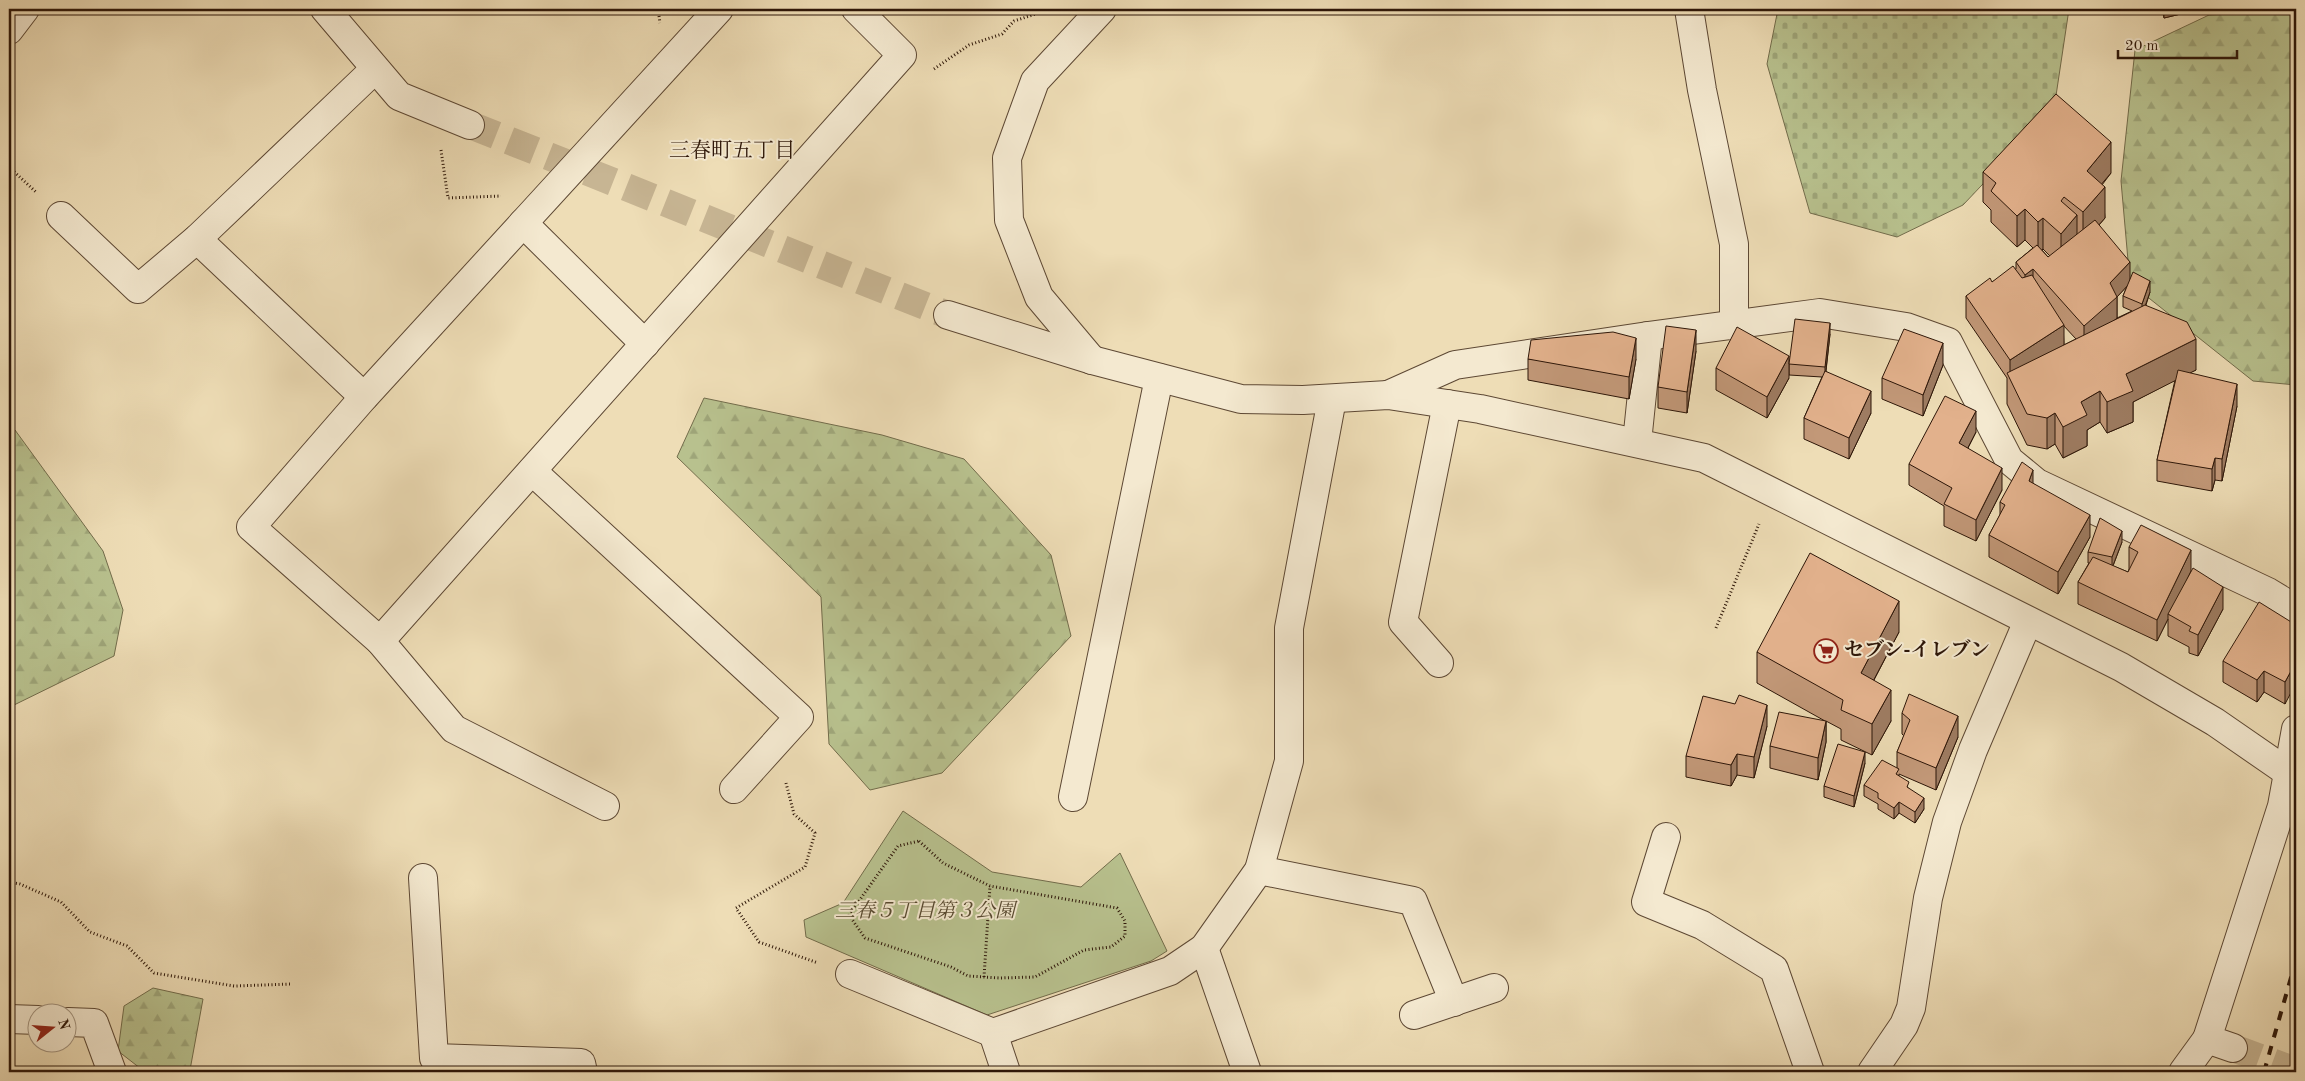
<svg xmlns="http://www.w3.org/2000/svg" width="2305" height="1081" font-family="'Old Standard TT','Noto Serif JP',serif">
	<defs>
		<pattern id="forest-firs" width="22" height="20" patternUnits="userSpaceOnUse" patternTransform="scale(1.25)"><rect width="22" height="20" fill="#b8c18e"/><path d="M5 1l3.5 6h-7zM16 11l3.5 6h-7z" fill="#9ea579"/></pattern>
		<pattern id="cemetery-stones" width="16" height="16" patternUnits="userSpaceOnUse" patternTransform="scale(1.25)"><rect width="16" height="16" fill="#b8c18e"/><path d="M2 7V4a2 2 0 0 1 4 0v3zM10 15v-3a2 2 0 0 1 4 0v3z" fill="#9ea579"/></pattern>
	</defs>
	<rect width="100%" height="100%" fill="#eeddb6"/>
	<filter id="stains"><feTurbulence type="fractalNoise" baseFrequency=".004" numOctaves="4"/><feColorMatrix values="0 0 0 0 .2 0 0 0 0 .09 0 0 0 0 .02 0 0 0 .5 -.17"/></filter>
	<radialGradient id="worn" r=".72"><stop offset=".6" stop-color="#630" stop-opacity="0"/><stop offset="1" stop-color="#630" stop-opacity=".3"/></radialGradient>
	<!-- green -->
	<path fill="#b8c18e" stroke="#726c4b" d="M903 811 992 872 1081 887 1120 853 1167 951 1151 961 987 1015 806 937 804 920 843 903Z"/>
	<!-- forest -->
	<g fill="url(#forest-firs)" stroke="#726c4b">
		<path d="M2296 11V385L2253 381 2130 283 2121 181 2135 50 2209 15Z"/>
		<path d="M704 398 882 435 964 459 1051 555 1071 636 942 773 870 790 829 744 821 597 677 457Z"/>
		<path d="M9 425 15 430 103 551 123 610 114 656 14 705H9Z"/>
		<path d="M153 988 203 999 190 1070 194 1072H145L118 1051 124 1006Z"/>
	</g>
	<!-- cemetery -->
	<path fill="url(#cemetery-stones)" stroke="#726c4b" d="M1778 9H2069L2054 109 1963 205 1897 237 1810 213 1767 64Z"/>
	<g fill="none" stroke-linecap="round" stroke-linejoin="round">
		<!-- minor-tunnel -->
		<g stroke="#c7b593" stroke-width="28" stroke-dasharray="28 14" stroke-linecap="butt">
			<path d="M470 125 948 315"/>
			<path d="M2233 1048 2296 1071"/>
		</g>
		<!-- minor casing -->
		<g stroke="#5d4834" stroke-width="30">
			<g id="minor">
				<path d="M325 9 399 96 470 125"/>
				<path d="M719 9 364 397 251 527 380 641 902 55 856 9"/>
				<path d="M1689 9 1702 90 1734 244V326"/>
				<path d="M9 30 25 9"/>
				<path d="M61 216 138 289 197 239 374 70"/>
				<path d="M523 223 645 344"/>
				<path d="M197 239 364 397"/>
				<path d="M948 315 1092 360 1241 399 1303 400 1388 395 1480 409 1704 458 2121 667 2215 722 2296 778"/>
				<path d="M1092 360 1039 297 1009 220 1007 158 1035 81 1102 9"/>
				<path d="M1388 395 1455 365 1648 336 1820 313 1906 327 1948 342 2009 460 2037 483 2268 592 2296 609"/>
				<path d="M1637 442 1648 336"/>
				<path d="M532 471 799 717 734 789"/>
				<path d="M380 641 454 729 605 806"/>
				<path d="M1439 663 1403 622 1447 404"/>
				<path d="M1073 797 1159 378"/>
				<path d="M1666 837 1646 902 1702 925 1774 969 1810 1072"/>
				<path d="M1259 870 1413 901 1454 1002"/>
				<path d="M423 878 434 1058 581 1063 583 1072"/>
				<path d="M1204 948 1247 1072"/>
				<path d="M850 974 993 1033 1170 971 1204 948 1259 870 1289 761V628L1332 399"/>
				<path d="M1414 1015 1494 988"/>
				<path d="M9 1019 38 1020"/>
				<path d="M68 1022 94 1023 112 1072"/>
				<path d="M993 1033 1006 1072"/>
				<path d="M2233 1048 2207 1039 2282 806 2296 729"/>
				<path d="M1872 1072 1904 1025 1911 1008 1928 898 1947 822 1973 750 2028 621"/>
				<path d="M2183 1072 2207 1039"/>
			</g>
		</g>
		<!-- path -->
		<g stroke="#2d1608" stroke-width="3" stroke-dasharray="1 2.5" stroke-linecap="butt">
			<path d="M658 9 660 23"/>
			<path d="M934 69 969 45 1002 34 1014 21 1051 9"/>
			<path d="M441 150 448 198 501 196"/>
			<path d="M9 167 37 193"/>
			<path d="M1716 628 1759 524"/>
			<path d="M786 783 794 814 815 833 805 867 736 908 759 942 818 963"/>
			<path d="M919 841 943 863 990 886 1117 908 1125 921V936L1111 947 1084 950 1035 977 1000 978 968 976 951 967 865 938 849 915 898 846Z"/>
			<path d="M9 882 20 884 61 902 90 932 127 946 154 973 234 986 291 984"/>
			<path d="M984 977 990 886"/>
		</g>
		<!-- minor -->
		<use href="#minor" stroke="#f4e9d0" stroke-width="28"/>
		<!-- rail -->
		<path stroke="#2d1608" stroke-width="4" stroke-dasharray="9 9" stroke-linecap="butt" d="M2264 1072 2296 960"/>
	</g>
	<!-- wall -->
	<g fill="#c29878" stroke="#2d1608" fill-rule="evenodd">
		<path d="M2162 9H2189V12L2164 18Z"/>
		<path d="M1983 172 2111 173 2102 185 2105 218 2099 225 2130 280 2150 292 2146 305 2196 370 2189 373 2237 406 2222 481 2215 480 2212 491 2157 481V460L2175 380 2133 402V422L2107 433 2100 422 2087 430V446L2063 458 2055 444 2047 449 2027 445 2007 404V378L1966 318V296L2016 269V262L2033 248 2025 240 2017 247 1991 222V210L1983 202ZM2043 249 2050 256 2048 257 2042 250ZM2127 286 2123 296V307L2132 311 2117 318V297ZM2063 325 2076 339 2064 345Z"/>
		<path d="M1830 334 1826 371 1871 413 1849 459 1804 439V418L1822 377 1789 375V364Z"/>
		<path d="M1696 351 1687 413 1658 408V387Z"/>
		<path d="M1528 359H1636L1629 399 1528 380Z"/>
		<path d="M1943 365 1923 416 1882 399V378Z"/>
		<path d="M1716 368 1789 378 1767 418 1716 390Z"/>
		<path d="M1976 432 1968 448 2002 490 1976 541 1944 526V506L1909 485V464Z"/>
		<path d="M2033 483 2090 537 2058 594 1989 557V535L2000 515V502Z"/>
		<path d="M2122 542 2113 566 2128 572 2129 569V547L2191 571 2187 580 2223 609 2198 656 2189 653V647L2168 636V619L2157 641 2078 604V582L2089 563H2088V552Z"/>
		<path d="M2296 551V584L2292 563V552Z"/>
		<path d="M2296 625 2285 704 2264 692 2257 702 2223 682V661Z"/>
		<path d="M1899 632 1874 680 1891 721 1872 755 1841 740V729L1826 721V742L1818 780 1770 768V746L1825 721 1757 683V652Z"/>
		<path d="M1902 713 1958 737 1936 790 1899 774V776L1924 809 1915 823 1899 813 1894 819 1878 809V804L1864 796V785L1897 768V752L1904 736 1902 734Z"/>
		<path d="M1767 726 1754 778 1737 775 1731 786 1686 777V756Z"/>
		<path d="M1865 763 1854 807 1824 797V786Z"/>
	</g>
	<!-- shaded-wall -->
	<g fill="#9e7c62" stroke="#2d1608">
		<path d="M2164 9H2189V12L2164 18Z"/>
		<path d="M2111 142V173L2087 201V171Z"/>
		<path d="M2105 187V218L2083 243V212Z"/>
		<path d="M2025 209V240L2017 247V216Z"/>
		<path d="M2077 215V246L2061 265V234Z"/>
		<path d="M2043 218V249L2038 253V222Z"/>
		<path d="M2130 262V283L2117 297V318L2084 348V326L2110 283Z"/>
		<path d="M2033 269V290L2025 296V275Z"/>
		<path d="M2150 281V292L2142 315V304Z"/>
		<path d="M1830 323V334L1825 378V367Z"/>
		<path d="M2064 325V346L2010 379V360Z"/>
		<path d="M1696 330V351L1687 413V392Z"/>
		<path d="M1636 338V359L1629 399V377Z"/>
		<path d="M2196 339V370L2133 402V422L2107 433V402L2126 374Z"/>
		<path d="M1943 343V365L1923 416V395Z"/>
		<path d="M1789 356V378L1767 418V397Z"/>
		<path d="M2237 384V406L2222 481V459Z"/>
		<path d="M1871 391V413L1849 459V438Z"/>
		<path d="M2100 391V422L2087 430V446L2063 458V427L2081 402Z"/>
		<path d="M1976 411V432L1959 465V443Z"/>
		<path d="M2055 413V444L2047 449V418Z"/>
		<path d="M2215 458V480L2212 491V469Z"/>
		<path d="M2002 468V490L1976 541V520Z"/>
		<path d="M2033 470V491L2029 481Z"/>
		<path d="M2090 515V537L2058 594V572Z"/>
		<path d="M2122 531V542L2112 568V557Z"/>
		<path d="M2191 550V571L2170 615 2168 614V619L2157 641V620Z"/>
		<path d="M2223 587V609L2198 656V635Z"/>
		<path d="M1899 601V632L1861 704V673Z"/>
		<path d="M2296 662V683L2285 704V682Z"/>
		<path d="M2264 671V692L2257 702V680Z"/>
		<path d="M1891 690V721L1872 755V724Z"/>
		<path d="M1767 705V726L1754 778V757Z"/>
		<path d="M1958 716V737L1936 790V768Z"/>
		<path d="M1826 721V742L1818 780V758Z"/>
		<path d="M1865 752V763L1854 807V796Z"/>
		<path d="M1737 754V775L1731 786V765Z"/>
		<path d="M1924 798V809L1915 823V812Z"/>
		<path d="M1899 802V813L1894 819V808Z"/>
	</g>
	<!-- building -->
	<g fill="#e2b18c" stroke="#2d1608">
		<path d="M2056 94 2111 142 2087 171 2105 187 2083 212 2064 197 2061 201 2077 215 2061 234 2043 218 2038 222 2025 209 2017 216 1991 191 1996 183 1983 172Z"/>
		<path d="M2095 220 2130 262 2110 283 2117 297 2084 326 2033 269 2025 275 2016 262 2037 245 2048 257Z"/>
		<path d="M2013 266 2022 278 2032 275 2064 325 2010 360 1966 296 1990 278 1992 282Z"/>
		<path d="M2133 272 2150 281 2142 304 2123 296Z"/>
		<path d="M2145 305 2187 322 2196 339 2126 374 2133 391 2107 402 2100 391 2081 402 2087 415 2063 427 2055 413 2047 418 2027 414 2007 373Z"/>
		<path d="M1795 319 1830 323 1825 367 1789 364Z"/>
		<path d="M1666 326 1696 330 1687 392 1658 387Z"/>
		<path d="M1737 327 1789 356 1767 397 1716 368Z"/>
		<path d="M1904 329 1943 343 1923 395 1882 378Z"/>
		<path d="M1613 332 1636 338 1629 377 1528 359 1531 340Z"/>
		<path d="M2178 370 2237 384 2222 459 2215 458 2212 469 2157 460Z"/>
		<path d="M1825 371 1871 391 1849 438 1804 418Z"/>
		<path d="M1945 396 1976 411 1959 443 2002 468 1976 520 1944 504 1952 488 1909 464Z"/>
		<path d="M2022 462 2033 470 2029 481 2090 515 2058 572 1989 535 2005 505 2000 502Z"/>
		<path d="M2100 518 2122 531 2112 557 2088 552Z"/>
		<path d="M2141 525 2191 550 2157 620 2078 582 2093 557 2128 572 2138 552 2129 547Z"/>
		<path d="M2296 551V573L2292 552Z"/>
		<path d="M1810 553 1899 601 1861 673 1891 690 1872 724 1841 710 1843 700 1757 652Z"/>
		<path d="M2193 568 2223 587 2198 635 2189 631 2191 627 2168 614Z"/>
		<path d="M2259 602 2296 625V662L2285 682 2264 671 2257 680 2223 661Z"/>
		<path d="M1909 694 1958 716 1936 768 1897 752 1910 720 1902 713Z"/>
		<path d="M1739 695 1767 705 1754 757 1737 754 1731 765 1686 756 1703 696 1735 704Z"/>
		<path d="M1779 712 1826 721 1818 758 1770 746Z"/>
		<path d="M1838 744 1865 752 1854 796 1824 786Z"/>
		<path d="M1882 760 1899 769 1896 774 1909 782 1907 787 1924 798 1915 812 1899 802 1894 808 1878 798V793L1864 785Z"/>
	</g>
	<!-- icons -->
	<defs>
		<g id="supermarket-ring" transform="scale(1.25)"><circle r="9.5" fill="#f4e9d0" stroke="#8f2418" stroke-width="1.5"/><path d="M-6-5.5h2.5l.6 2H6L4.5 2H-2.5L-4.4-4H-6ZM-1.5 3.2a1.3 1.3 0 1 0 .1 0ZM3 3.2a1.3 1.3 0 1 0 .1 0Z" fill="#8f2418"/></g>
	</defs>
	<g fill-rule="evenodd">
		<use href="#supermarket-ring" x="1826" y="651"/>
	</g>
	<g text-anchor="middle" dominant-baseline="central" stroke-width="4" stroke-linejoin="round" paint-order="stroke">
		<!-- poi labels -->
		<g font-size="20" font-weight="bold" fill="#2d1608" stroke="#f4e9d0" text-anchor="start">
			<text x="1844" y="651">セブン-イレブン</text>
		</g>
		<!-- park labels -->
		<g font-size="20" font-style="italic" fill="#574930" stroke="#f4e9d0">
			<text x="925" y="912">三春５丁目第３公園</text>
		</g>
		<!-- neighbourhood labels -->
		<g font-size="21" fill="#2d1608" stroke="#f4e9d0">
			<text x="732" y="151">三春町五丁目</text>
		</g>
	</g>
	<!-- margin -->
	<rect width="2305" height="1081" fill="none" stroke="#eeddb6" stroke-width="30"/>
	<rect x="10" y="10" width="2285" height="1061" fill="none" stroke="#2d1608" stroke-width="2.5"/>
	<rect x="15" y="15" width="2275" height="1051" fill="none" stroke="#2d1608"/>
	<!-- north arrow -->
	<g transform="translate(52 1028) rotate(73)"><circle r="24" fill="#f4e9d0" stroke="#a49580"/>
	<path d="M0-4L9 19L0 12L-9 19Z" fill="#8f2418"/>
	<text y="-8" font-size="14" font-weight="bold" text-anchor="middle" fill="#2d1608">N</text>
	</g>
	<!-- scale -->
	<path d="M2118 50v8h119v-8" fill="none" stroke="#2d1608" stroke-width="2.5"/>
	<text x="2125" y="50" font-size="15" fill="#2d1608" stroke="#f4e9d0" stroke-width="4" paint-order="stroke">20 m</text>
	<rect width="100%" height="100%" filter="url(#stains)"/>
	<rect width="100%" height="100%" fill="url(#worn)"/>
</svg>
